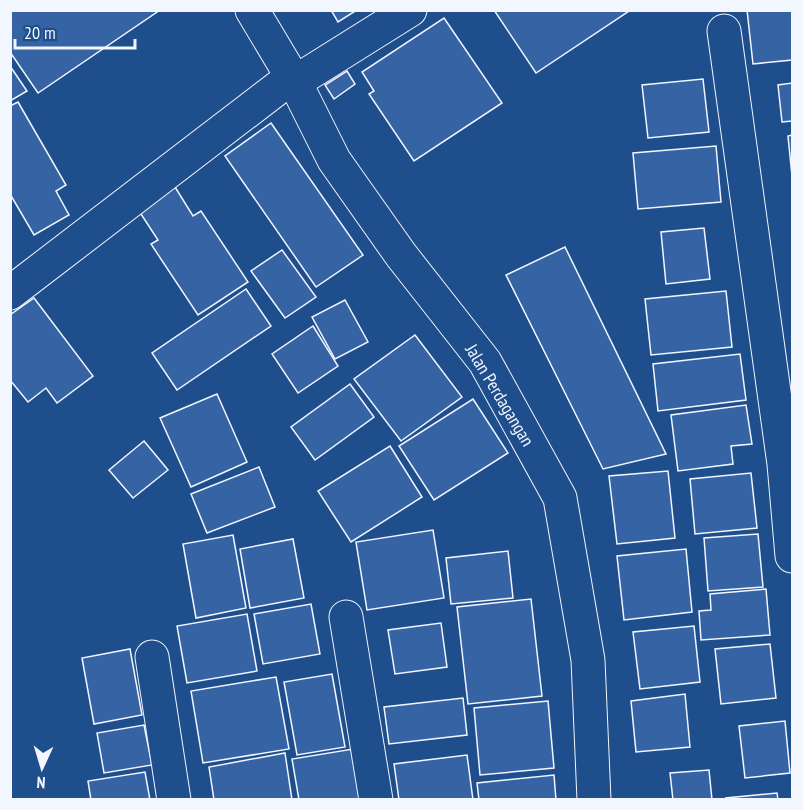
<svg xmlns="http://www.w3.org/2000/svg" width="803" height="810" font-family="'PT Sans Narrow',sans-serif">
	<rect width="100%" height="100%" fill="#1f4e8c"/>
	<!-- building -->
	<g fill="#3563a3" stroke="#f2f6ff" stroke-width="1.5">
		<path d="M10 10H160L38 93 10 52Z"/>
		<path d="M331 10H357L338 22Z"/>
		<path d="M494 10H629V11L536 73Z"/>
		<path d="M747 10H792V60L753 64Z"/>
		<path d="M444 18 502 103 414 161 369 94 374 91 362 72Z"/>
		<path d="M10 66 27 91 10 101Z"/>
		<path d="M347 71 355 84 334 99 325 85Z"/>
		<path d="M703 79 709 132 648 138 642 85Z"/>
		<path d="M792 83V121L782 122 778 85Z"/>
		<path d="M18 102 66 185 56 191 69 215 34 235 10 194V106Z"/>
		<path d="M271 123 363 255 316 287 225 156Z"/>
		<path d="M792 135V176L788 136Z"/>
		<path d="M716 146 721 202 638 209 633 153Z"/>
		<path d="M175 187 193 216 201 211 248 282 198 315 151 244 158 240 139 211Z"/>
		<path d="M704 228 710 279 666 284 661 232Z"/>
		<path d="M565 247 666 454 603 469 506 275Z"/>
		<path d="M282 250 316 297 285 318 251 271Z"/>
		<path d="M246 289 271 326 177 390 152 353Z"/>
		<path d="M726 291 732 347 651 355 645 299Z"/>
		<path d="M34 298 93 376 57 403 46 388 28 402 10 380V315Z"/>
		<path d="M345 300 368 342 335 359 312 317Z"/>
		<path d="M313 326 338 366 298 393 272 354Z"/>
		<path d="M415 335 462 397 401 441 354 379Z"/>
		<path d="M740 354 746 400 658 411 653 364Z"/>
		<path d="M350 384 374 417 315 460 291 427Z"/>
		<path d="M217 394 247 462 191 487 160 418Z"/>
		<path d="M473 399 508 453 434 500 399 446Z"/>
		<path d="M746 405 752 444 731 446 733 464 678 471 671 415Z"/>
		<path d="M144 441 168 470 133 498 109 470Z"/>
		<path d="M390 446 422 497 351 542 318 491Z"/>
		<path d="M259 467 275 507 207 533 191 494Z"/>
		<path d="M668 471 675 538 617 544 609 476Z"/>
		<path d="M751 473 757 528 695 534 690 479Z"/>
		<path d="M433 530 444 598 367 610 356 542Z"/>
		<path d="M758 534 763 587 708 591 704 538Z"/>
		<path d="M233 535 246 608 196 618 183 544Z"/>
		<path d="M293 539 304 598 250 608 240 549Z"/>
		<path d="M686 549 692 612 624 620 617 556Z"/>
		<path d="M508 551 513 598 451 604 446 558Z"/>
		<path d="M766 589 770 635 701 640 699 611 711 610 710 594Z"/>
		<path d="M531 599 542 696 468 704 457 607Z"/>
		<path d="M311 604 320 654 263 664 254 614Z"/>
		<path d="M247 614 257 671 187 683 177 626Z"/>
		<path d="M441 623 447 667 395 674 388 630Z"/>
		<path d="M694 626 700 682 640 689 633 632Z"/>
		<path d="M770 644 776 698 721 704 715 649Z"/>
		<path d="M130 649 142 715 94 724 82 658Z"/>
		<path d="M332 674 345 747 297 755 284 682Z"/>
		<path d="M276 677 289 749 203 763 191 691Z"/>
		<path d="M685 694 690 747 636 752 631 701Z"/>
		<path d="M463 698 467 735 389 744 384 707Z"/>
		<path d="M548 701 554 768 480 775 474 708Z"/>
		<path d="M785 721 790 773 745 778 739 726Z"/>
		<path d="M144 725 152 765 104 773 97 733Z"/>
		<path d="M353 749 362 800H299L292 759Z"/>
		<path d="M285 753 292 800H214L209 767Z"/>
		<path d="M467 755 473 800H399L394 764Z"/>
		<path d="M709 770 712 800H673L670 773Z"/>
		<path d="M145 772 150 800H91L88 781Z"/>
		<path d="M554 775 556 800H479L477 783Z"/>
		<path d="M777 793 778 800H727L726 798Z"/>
	</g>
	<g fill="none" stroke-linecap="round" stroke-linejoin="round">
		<!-- street casing -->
		<g stroke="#f2f6ff" stroke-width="35">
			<g id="street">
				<path d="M724 31 784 464 792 556"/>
				<path d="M295 82 410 10"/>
				<path d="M10 293 292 77"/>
				<path d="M346 617 376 800"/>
				<path d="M152 657 174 800"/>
			</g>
		</g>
		<!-- secondary casing -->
		<g stroke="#f2f6ff" stroke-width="35">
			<path id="secondary" d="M252 10 295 82 334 160 401 255 485 362 560 498 588 660 594 800"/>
		</g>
		<!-- street -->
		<use href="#street" stroke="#1f4e8c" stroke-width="33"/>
		<!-- secondary -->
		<use href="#secondary" stroke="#1f4e8c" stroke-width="33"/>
	</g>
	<g text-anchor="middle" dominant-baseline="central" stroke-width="4.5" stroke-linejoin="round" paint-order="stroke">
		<!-- street labels -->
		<g font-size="18" fill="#f2f6ff" stroke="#1f4e8c">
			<text transform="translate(500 395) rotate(59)">Jalan Perdagangan</text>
		</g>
	</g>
	<!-- border -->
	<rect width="803" height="810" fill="none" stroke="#f2f6ff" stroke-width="24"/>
	<!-- north arrow -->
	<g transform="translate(42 768) rotate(184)" stroke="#1f4e8c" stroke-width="4.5" paint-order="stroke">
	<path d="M0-4.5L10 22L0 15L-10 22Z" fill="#f2f6ff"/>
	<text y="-9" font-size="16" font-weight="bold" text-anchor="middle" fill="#f2f6ff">N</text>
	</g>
	<!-- scale -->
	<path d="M15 39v9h120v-9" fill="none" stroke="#f2f6ff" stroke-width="3"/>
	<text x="24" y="39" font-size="18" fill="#f2f6ff" stroke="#1f4e8c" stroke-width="4.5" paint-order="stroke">20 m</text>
</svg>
